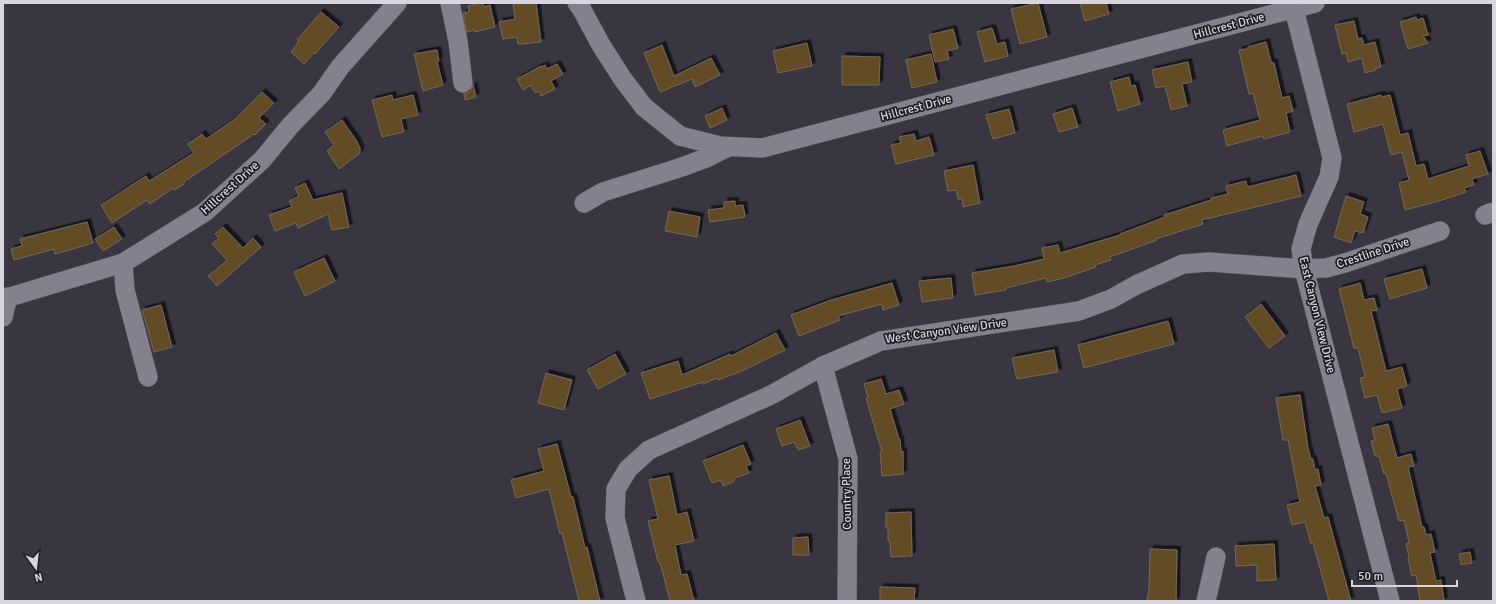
<svg xmlns="http://www.w3.org/2000/svg" width="1496" height="604" font-family="Signika,sans-serif">
	<defs>
		<filter id="shadow"><feDropShadow dx="3.5" dy="-3.5" stdDeviation="0" flood-color="#0009"/></filter>
	</defs>
	<rect width="100%" height="100%" fill="#393642"/>
	<!-- building -->
	<g fill="#634b28" stroke="#71685c" filter="url(#shadow)">
		<path d="M479 3H483L484 7 490 5 495 27 475 32V30L467 32 463 13 469 12 468 6Z"/>
		<path d="M519 3H536L541 42 521 44H518L517 37 503 39 499 22 515 19 513 4Z"/>
		<path d="M1038 3 1047 37 1020 44 1011 9Z"/>
		<path d="M1080 3H1106L1109 14 1085 21Z"/>
		<path d="M321 12 339 27 315 54 314 53 304 64 291 52 299 41 297 40Z"/>
		<path d="M1416 17 1417 20 1423 18 1428 35 1423 36 1428 43 1408 49 1400 22Z"/>
		<path d="M1354 21 1358 39 1362 38 1364 45 1375 42 1381 67 1376 68V70L1365 73 1362 58 1348 62 1346 53 1342 54 1335 25Z"/>
		<path d="M992 28 997 44 1005 42 1008 56 985 62 977 32Z"/>
		<path d="M953 29 958 48 947 51 949 59 935 62 929 35Z"/>
		<path d="M1266 42 1271 62 1274 63 1282 98 1289 96 1293 111 1286 113 1290 132 1264 139 1263 136 1227 146 1223 130 1260 120 1253 93 1249 94 1239 50 1247 49 1248 47Z"/>
		<path d="M807 43 812 66 778 73 773 51Z"/>
		<path d="M662 45 674 76 711 58 720 75 695 87 692 79 660 92 644 53Z"/>
		<path d="M437 50 439 61 437 62 443 85 423 91 414 54Z"/>
		<path d="M931 54 937 82 912 88 906 60Z"/>
		<path d="M842 56 880 57 879 85H842Z"/>
		<path d="M1188 62 1192 82 1182 84 1187 106 1171 110 1165 86 1156 88 1152 70Z"/>
		<path d="M557 64 563 74 551 81 555 89 541 96 539 91 535 93 531 85 523 90 517 79 541 66V67L545 65 547 69Z"/>
		<path d="M1129 77 1131 86 1135 85 1140 104 1118 111 1110 82Z"/>
		<path d="M473 85 476 97 465 100 464 94 470 92Z"/>
		<path d="M262 92 274 103 259 118 266 124 255 135 254 134 184 182V184L174 190 173 188 150 204 147 200 112 223 101 205 146 176 149 181 194 153 188 144 202 134 206 139 235 119Z"/>
		<path d="M392 95 393 100 413 95 418 115 401 119 404 132 382 137 372 100Z"/>
		<path d="M1381 95 1382 97 1390 95 1400 135 1408 133 1416 166 1424 164 1428 179 1469 166 1466 155 1480 151 1488 174 1472 179 1474 185 1464 188 1466 192 1439 201 1405 210 1399 183 1409 180 1402 152 1391 155 1383 124 1354 132 1347 104Z"/>
		<path d="M722 108 727 120 710 128 705 116Z"/>
		<path d="M1072 108 1078 127 1059 132 1053 114Z"/>
		<path d="M1009 109 1015 133 993 139 986 115Z"/>
		<path d="M342 120 356 140 360 148V153L339 169 327 151 334 145 325 132Z"/>
		<path d="M914 134 916 141 929 137 934 155 896 164 891 145 901 143 899 137Z"/>
		<path d="M973 165 980 203 963 207 962 199H958L956 190 948 191 944 171Z"/>
		<path d="M1296 175 1301 196 1202 220 1203 224 1156 239 1157 240 1110 257 1111 260 1095 265 1096 267 1064 278 1047 282 1046 278 1006 288V290L975 295 972 273 1014 266 1044 259 1042 248 1058 245 1060 253 1120 235V234L1165 217 1164 215 1211 200V198L1228 194 1226 186 1246 181 1247 187Z"/>
		<path d="M305 183 313 200 342 193 349 227 332 230 328 214 298 228 296 223 275 231 269 215 292 207 289 201 299 196 295 188Z"/>
		<path d="M1346 196 1364 202 1360 214 1368 217 1363 233 1355 231 1351 243 1334 237Z"/>
		<path d="M735 201V206L743 205 745 217 710 222 708 210 724 208V202Z"/>
		<path d="M669 211 700 217 697 237 665 231Z"/>
		<path d="M87 222 93 243 55 254 54 249 14 260 11 249 22 246 20 239Z"/>
		<path d="M114 227 122 239 103 251 95 239Z"/>
		<path d="M223 227 243 248 253 238 261 247 217 286 208 276 227 260 212 244 219 238 215 234Z"/>
		<path d="M324 258 335 281 305 296 294 272Z"/>
		<path d="M1422 269 1427 288 1390 299 1384 279Z"/>
		<path d="M951 278 953 298 922 302 919 281Z"/>
		<path d="M892 283 899 305 883 310 882 304 838 316 840 320 799 336 791 315 831 300Z"/>
		<path d="M1360 283 1364 300 1374 298 1377 310 1371 311 1386 371 1402 367 1407 386 1397 389 1402 408 1382 413 1377 395 1365 398 1360 378 1365 377 1358 348H1354L1339 289Z"/>
		<path d="M1261 304 1285 336 1269 348 1245 317Z"/>
		<path d="M161 305 172 347 154 352 142 310Z"/>
		<path d="M1168 321 1174 344 1084 368 1078 345Z"/>
		<path d="M776 333 785 350 742 371 718 380 717 378 703 384V382L650 399 641 373 678 361 682 375 730 354 731 356Z"/>
		<path d="M1054 350 1058 372 1017 379 1012 358Z"/>
		<path d="M615 354 626 374 598 389 587 370Z"/>
		<path d="M546 373 572 380 564 410 538 403Z"/>
		<path d="M881 379 886 394 899 390 904 404 890 409 899 439H900L901 452 903 451V474L882 476 880 452H882L866 398 868 397 864 384Z"/>
		<path d="M1300 395 1308 448 1311 459H1313L1315 470 1318 469 1321 485 1315 486 1324 518 1328 517 1351 601H1329L1313 543 1311 544 1305 522 1292 525 1287 505 1300 502 1288 440H1283L1276 398Z"/>
		<path d="M800 420 810 446 798 450 794 442 782 446 776 429Z"/>
		<path d="M1388 424 1397 458 1411 454 1414 466 1408 467 1422 527H1424L1426 535 1431 534 1435 552 1430 553 1436 581 1441 580 1444 601H1420L1416 575 1412 576 1408 558 1409 557 1406 544 1409 543 1404 520 1399 521 1386 473 1384 474 1379 456H1375L1371 441 1375 440 1372 428Z"/>
		<path d="M557 444 571 497H573L585 548 587 547 600 601H579L562 533 560 534 549 489 516 498 511 480 544 471 538 449Z"/>
		<path d="M743 445 751 464 746 466 749 473 735 478 733 482 723 486 721 480 712 483 703 461Z"/>
		<path d="M669 476 677 515 687 512 694 541 675 545 681 575 687 574 694 601H670L660 562H658L648 521 658 519 649 480Z"/>
		<path d="M911 512 912 556 891 557 890 542 888 541V528H886V513Z"/>
		<path d="M808 537 809 555H793V538Z"/>
		<path d="M1274 544 1276 580 1257 581V565L1236 566 1235 546Z"/>
		<path d="M1150 549 1177 550 1176 601H1147L1149 589Z"/>
		<path d="M1470 552 1472 563 1461 565 1459 554Z"/>
		<path d="M880 587 915 588 914 601H880Z"/>
	</g>
	<g fill="none" stroke-linecap="round" stroke-linejoin="round">
		<!-- minor casing -->
		<g stroke="#57545e" stroke-width="20">
			<g id="minor">
				<path d="M450 3 458 41 463 83"/>
				<path d="M577 3 581 8 601 45 622 78 644 107 680 136 720 146 762 148 1315 3"/>
				<path d="M1294 9 1332 158 1329 177 1308 224 1301 249 1304 269 1390 601"/>
				<path d="M584 203 603 192 682 167 706 158 728 147"/>
				<path d="M1485 215 1493 212"/>
				<path d="M123 263 125 290 148 377"/>
				<path d="M3 299 123 263 205 212 262 160 290 126 322 93 340 67 397 3"/>
				<path d="M3 317 8 297"/>
				<path d="M823 366 848 459 847 601"/>
				<path d="M636 601 615 518 616 489 628 469 649 450 771 395 823 366 881 341 1079 311 1111 299 1136 285 1183 264 1209 262 1304 269 1326 268 1345 263 1440 231"/>
				<path d="M1206 601 1216 557"/>
			</g>
		</g>
		<!-- minor -->
		<use href="#minor" stroke="#84808e" stroke-width="19"/>
	</g>
	<g text-anchor="middle" dominant-baseline="central" stroke-width="3.5" stroke-linejoin="round" paint-order="stroke">
		<!-- street labels -->
		<g font-size="12" fill="#d7d5dd" stroke="#201e24">
			<text transform="translate(1229 26) rotate(-15)">Hillcrest Drive</text>
			<text transform="translate(916 108) rotate(-15)">Hillcrest Drive</text>
			<text transform="translate(230 188) rotate(-42)">Hillcrest Drive</text>
			<text transform="translate(1373 253) rotate(-18)">Crestline Drive</text>
			<text transform="translate(1317 315) rotate(76)">East Canyon View Drive</text>
			<text transform="translate(946 331) rotate(-8)">West Canyon View Drive</text>
			<text transform="translate(847 494) rotate(-91)">Country Place</text>
		</g>
	</g>
	<!-- border -->
	<rect width="1496" height="604" fill="none" stroke="#d7d5dd" stroke-width="8"/>
	<!-- north arrow -->
	<g transform="translate(36 568) rotate(165)" stroke="#201e24" stroke-width="3" paint-order="stroke">
	<path d="M0-3L7 15L0 10L-7 15Z" fill="#d7d5dd"/>
	<text y="-6" font-size="11" font-weight="bold" text-anchor="middle" fill="#d7d5dd">N</text>
	</g>
	<!-- scale -->
	<path d="M1352 580v6h105v-6" fill="none" stroke="#d7d5dd" stroke-width="2"/>
	<text x="1358" y="580" font-size="12" fill="#d7d5dd" stroke="#201e24" stroke-width="3" paint-order="stroke">50 m</text>
</svg>
